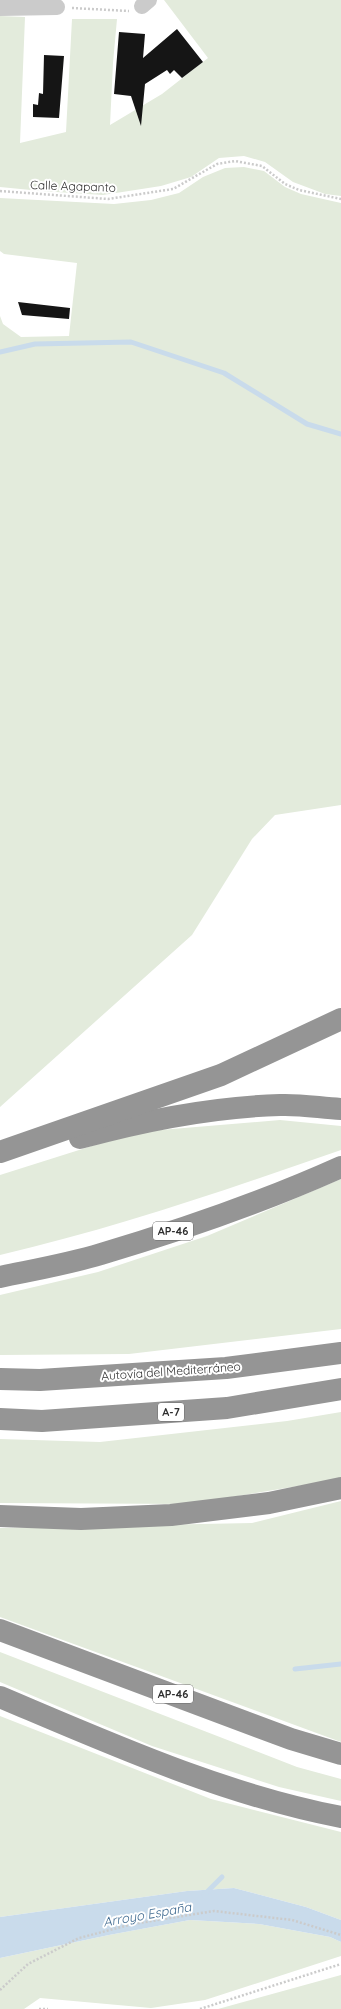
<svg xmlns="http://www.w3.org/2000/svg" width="341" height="2009" font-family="Quicksand,sans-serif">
	<rect width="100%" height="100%" fill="#fff"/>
	<!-- green -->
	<g fill="#e3ebdc">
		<path d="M164 0H341V196L325 194 293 182 265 162 244 156 219 158 191 177 161 186 103 195 41 191 0 187V16L25 17 20 143 66 132 72 19H117L113 63 110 125 162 94 208 58Z"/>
		<path d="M244 167 264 171 285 187 301 194 341 203V805L275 815 252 839 192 935 0 1107V316L3 324 21 337 69 336 77 263 4 254 0 251V198L114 204 151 200 179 193 203 177 225 168Z"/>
		<path d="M280 1120 341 1126V1150C229 1189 116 1228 0 1255V1175L136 1132Z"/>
		<path d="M341 1179V1329L129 1354 0 1355V1295L98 1272 207 1236Z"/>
		<path d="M341 1412V1479L189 1504 0 1503V1439L100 1442 287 1421Z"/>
		<path d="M341 1501V1742L0 1617V1528L252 1523Z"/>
		<path d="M0 1652 297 1767 341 1779V1801L279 1787 152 1746 0 1682Z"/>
		<path d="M0 1716 211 1799 341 1832V1920L306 1907 234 1888 187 1891 0 1917Z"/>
		<path d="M190 1920 259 1924 330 1937 341 1942V1956L205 2000 151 2008 40 1998 24 2009H0V1958L109 1935Z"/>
		<path d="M341 1975V2009H218Z"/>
	</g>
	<!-- water -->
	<path fill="#c9dbeb" d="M234 1888 306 1907 341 1920V1942L330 1937 259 1924 190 1920 109 1935 0 1958V1917L187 1891Z"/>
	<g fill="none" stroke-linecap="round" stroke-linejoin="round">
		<!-- stream -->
		<g stroke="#c9dbeb" stroke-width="5">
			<path d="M0 352 35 344 131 342 224 373 307 424 341 434"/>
			<path d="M295 1669 341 1664"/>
			<path d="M204 1895 222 1877"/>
		</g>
	</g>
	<!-- building -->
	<g fill="#151515">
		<path d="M177 29 203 62 182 78 174 70 170 74 167 70 145 84 141 126 131 96 114 94 119 32 145 34 143 58Z"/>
		<path d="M44 55 64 56 59 118 33 117V104L38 105 39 93 43 94Z"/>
		<path d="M18 302 70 308 69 319 22 315Z"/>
	</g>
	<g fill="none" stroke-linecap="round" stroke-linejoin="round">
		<!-- path -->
		<g stroke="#cbcbcb" stroke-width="2.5" stroke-dasharray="2 2" stroke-linecap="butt">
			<path d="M72 8 129 11"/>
			<path d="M0 191 108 199 173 189 217 164 235 161 262 166 285 184 299 190 341 199"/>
			<path d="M0 1990 28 1964 79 1938 133 1924 214 1911 292 1920 341 1935"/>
			<path d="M39 2009H48"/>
			<path d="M200 2009 341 1964"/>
		</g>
		<!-- street -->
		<g stroke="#cbcbcb" stroke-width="16">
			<path d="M142 6 149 0"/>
			<path d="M0 8 57 7"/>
		</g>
		<!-- highway -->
		<g stroke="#959595" stroke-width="22">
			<path d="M80 1138C146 1120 212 1107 280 1105 300 1104 321 1108 341 1109"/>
			<path d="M0 1152 221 1075 341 1019"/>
			<path d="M0 1277C33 1270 68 1264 101 1254 182 1230 263 1202 341 1167"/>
			<path d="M0 1379 40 1380 226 1368 341 1353"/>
			<path d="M0 1419 42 1421 227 1408 341 1389"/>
			<path d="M0 1516 81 1519 171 1515 269 1503 341 1488"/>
			<path d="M0 1630 291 1739 341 1754"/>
			<path d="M0 1697C111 1744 222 1794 341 1817"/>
		</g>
	</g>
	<g text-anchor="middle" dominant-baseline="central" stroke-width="4" stroke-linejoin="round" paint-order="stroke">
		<!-- shield labels -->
		<g fill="#fff" stroke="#6d6d6d" stroke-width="1">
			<rect x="153" y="1222" width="40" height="18" rx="3"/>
			<rect x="158" y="1403" width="26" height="18" rx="3"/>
			<rect x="153" y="1685" width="40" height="18" rx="3"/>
		</g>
		<g font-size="11" font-weight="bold" fill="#2e2e2e">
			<text x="173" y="1231">AP-46</text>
			<text x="171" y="1412">A-7</text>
			<text x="173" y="1694">AP-46</text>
		</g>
		<!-- street labels -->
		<g font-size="12" fill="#2e2e2e" stroke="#fff">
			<text transform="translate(73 186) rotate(2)">Calle Agapanto</text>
			<text transform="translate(171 1371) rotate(-4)">Autovía del Mediterráneo</text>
		</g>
		<!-- water labels -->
		<g font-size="13" font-style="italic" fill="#3e698f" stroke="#fff">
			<text transform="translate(147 1914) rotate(-10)">Arroyo España</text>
		</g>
	</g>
</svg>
